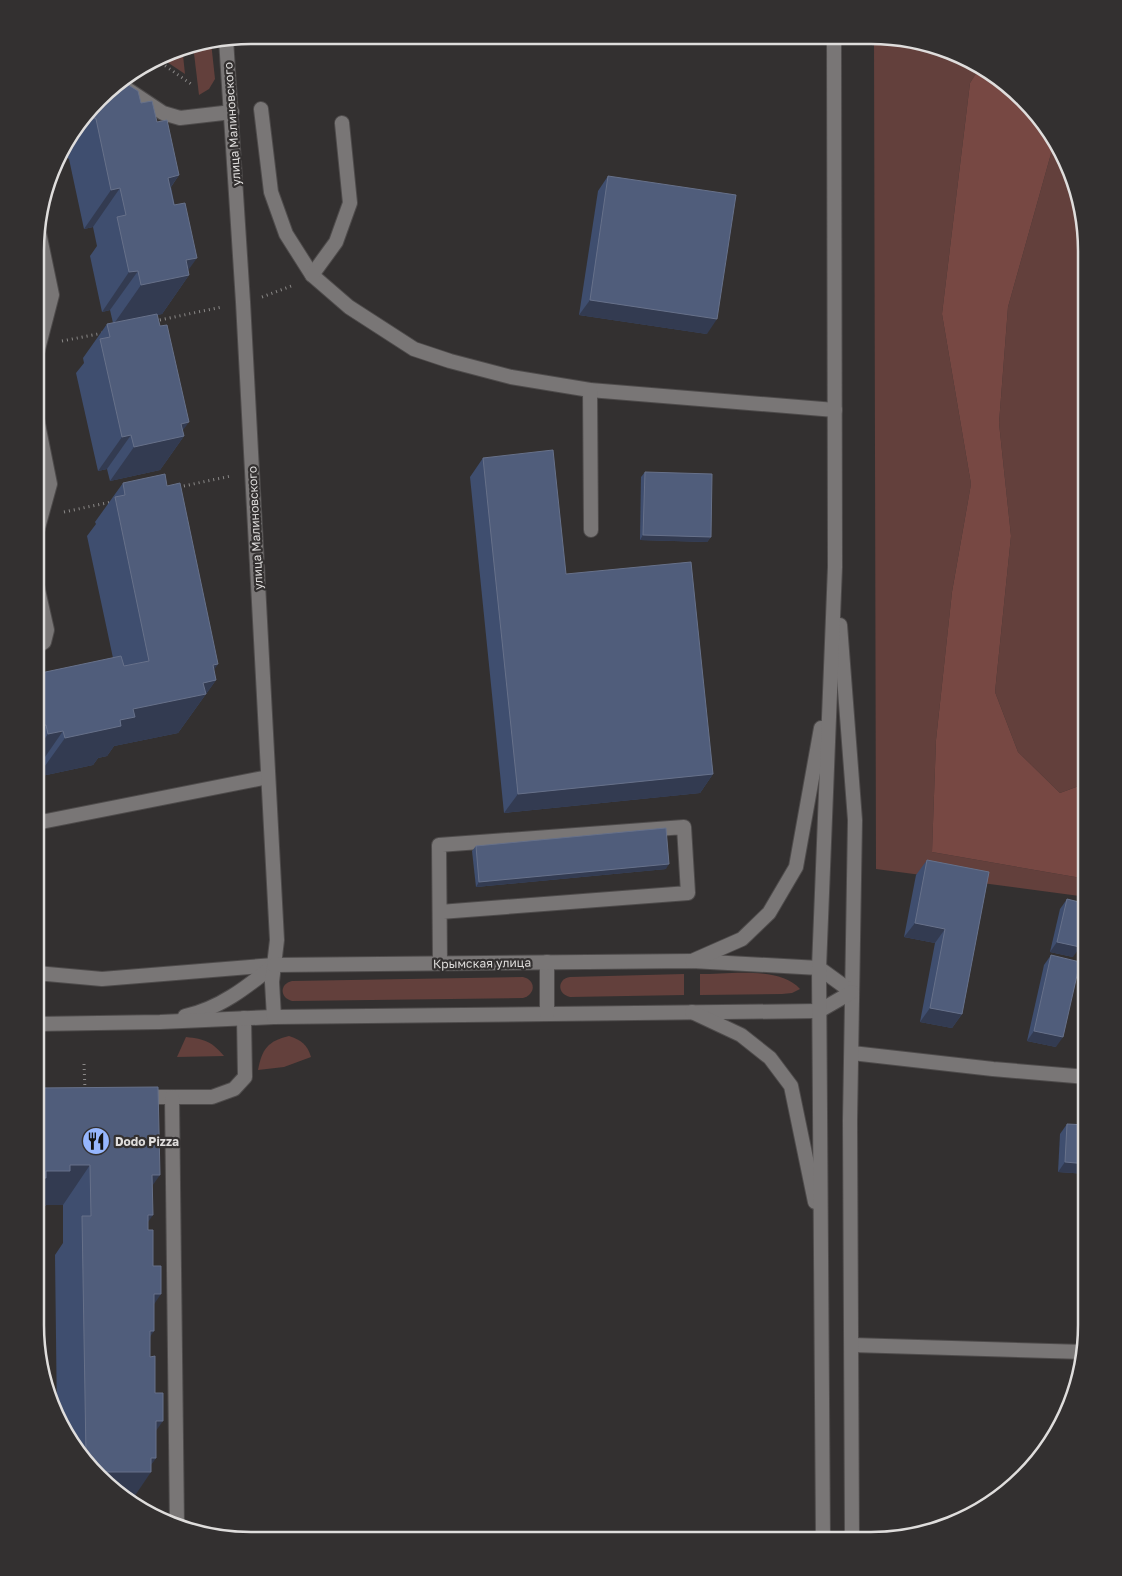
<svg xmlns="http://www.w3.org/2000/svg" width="1122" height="1576" font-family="'Golos Text',sans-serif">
	<rect width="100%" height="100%" fill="#333030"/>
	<!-- green -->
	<g fill="#63403c">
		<path d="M874 37H900L954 52 980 67 970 83 942 314 971 484 952 592 936 740 932 852 1087 879V897L876 869Z"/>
		<path d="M211 42 215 79 209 89 199 95 193 45Z"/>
		<path d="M182 46 185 74 161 58Z"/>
		<path d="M1054 143 1065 156 1087 250V783L1060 793 1018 752 995 692 1011 536 999 423 1008 307Z"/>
		<path d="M684 974V995L570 997C557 994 557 979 570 977Z"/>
		<path d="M700 974C729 974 780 966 800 989L792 993 782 994 700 995Z"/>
		<path d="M523 977C536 980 536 994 523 998L292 1001C280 998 279 984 292 981Z"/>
		<path d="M289 1036C301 1040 307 1044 311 1057L284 1067 258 1070C262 1049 268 1041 289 1036Z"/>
		<path d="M186 1037C205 1039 212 1042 224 1056L177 1057Z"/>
	</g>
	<!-- forest -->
	<path fill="#774843" d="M980 67 1002 79 1054 143 1008 307 999 423 1011 536 995 692 1018 752 1060 793 1087 783V879L932 852 936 740 952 592 971 484 942 314 970 83Z"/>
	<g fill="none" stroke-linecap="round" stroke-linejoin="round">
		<!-- service casing -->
		<g stroke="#4e4b4b" stroke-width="16">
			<g id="service">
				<path d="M118 83 163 113 180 118 232 112"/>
				<path d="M261 109 271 192 286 234 312 275 349 307 414 349 450 361 511 377 590 390 835 410"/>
				<path d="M312 275 336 242 350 203 342 123"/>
				<path d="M37 353 52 295 37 223"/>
				<path d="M590 390 591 530"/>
				<path d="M36 535 50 484 37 419"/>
				<path d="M36 647 44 642 47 630 36 581"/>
				<path d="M36 823 268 777"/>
				<path d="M440 912 688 893 684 827 439 845 440 963"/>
				<path d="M36 973 102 979 274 965"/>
				<path d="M852 1053 993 1069 1087 1077"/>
				<path d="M141 1097H212L234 1089 245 1077 244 1018"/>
				<path d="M172 1097 177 1527"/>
				<path d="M852 1345 1084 1352"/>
			</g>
		</g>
		<!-- minor casing -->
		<g stroke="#4e4b4b" stroke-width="16">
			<g id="minor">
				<path d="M185 1016C219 1009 247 987 274 965"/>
				<path d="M36 1024 160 1022 274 1017"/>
			</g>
		</g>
		<!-- tertiary casing -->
		<g stroke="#4e4b4b" stroke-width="16">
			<g id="tertiary">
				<path d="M226 39 243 302 277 940 272 982 274 1017 819 1011"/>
				<path d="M547 962V1014"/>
				<path d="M274 965 692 961 819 968"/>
			</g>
		</g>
		<!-- secondary casing -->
		<g stroke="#4e4b4b" stroke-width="16">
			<g id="secondary">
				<path d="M840 625 855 820 850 1121 852 1541"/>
				<path d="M692 961 742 939 769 913 796 867 821 728"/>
				<path d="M819 968 852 992"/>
				<path d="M819 1011 852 992"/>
				<path d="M692 1012 741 1035 770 1058 791 1086 815 1202"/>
				<path d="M823 1541 819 968 835 567 834 37"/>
			</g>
		</g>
		<!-- path -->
		<g stroke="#8a8887" stroke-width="3" stroke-dasharray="1 4" stroke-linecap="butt">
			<path d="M157 60 191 84"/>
			<path d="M262 297 294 285"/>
			<path d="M155 321 222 307"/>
			<path d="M62 341 103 333"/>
			<path d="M179 487 231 476"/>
			<path d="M64 512 111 502"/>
			<path d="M84 1064 85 1090"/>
		</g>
		<!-- service -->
		<use href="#service" stroke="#797676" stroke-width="14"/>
		<!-- minor -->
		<use href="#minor" stroke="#797676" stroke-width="14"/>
		<!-- tertiary -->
		<use href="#tertiary" stroke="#797676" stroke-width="14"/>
		<!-- secondary -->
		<use href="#secondary" stroke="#797676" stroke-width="14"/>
	</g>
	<!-- wall -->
	<g fill="#3f4e6f">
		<path d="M109 88 141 103 157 122 179 175 171 187 189 275 162 314 157 315 184 436 160 470 110 481 107 469 98 471 76 373 84 363 83 358 107 324 113 323 110 310 102 312 90 256 97 246 93 227 84 229 69 159 60 153 64 143Z"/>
		<path d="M608 176 707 334 579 315 598 191Z"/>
		<path d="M483 458 566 574 713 774 700 793 504 813 470 477Z"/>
		<path d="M645 472 711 537 707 542 640 540 641 477Z"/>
		<path d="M123 483 167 486 216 680 178 733 114 746 107 756 98 758 93 765 37 777 36 770V674L113 658 87 536 96 524 95 522Z"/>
		<path d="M476 846 666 869 476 887 472 851Z"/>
		<path d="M927 860 989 872 962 1014 952 1028 920 1022 935 943 904 937 916 875Z"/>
		<path d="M1067 899 1073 957 1050 952 1060 909Z"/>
		<path d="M1051 955 1056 1047 1027 1041 1044 965Z"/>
		<path d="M1087 999V1040L1078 1038Z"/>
		<path d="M35 1088 152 1185 148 1221V1230L154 1305 150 1337V1357L156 1431V1458L151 1464 120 1497 57 1420 55 1255 63 1243V1205H46L42 1210H35Z"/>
		<path d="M1067 1124 1087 1174 1058 1172 1060 1134Z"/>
	</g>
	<!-- shaded-wall -->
	<g fill="#333b51">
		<path d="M179 175 151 215 168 178Z"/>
		<path d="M120 188 93 227 84 229 111 190Z"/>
		<path d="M197 258 184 276 189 275 162 314 113 325 141 285 186 260Z"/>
		<path d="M138 271 110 310 102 312 129 272Z"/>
		<path d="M590 300 717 319 707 334 579 315Z"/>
		<path d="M189 422 178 437 184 436 160 470 110 481 134 447 181 424Z"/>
		<path d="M131 435 107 469 98 471 122 437Z"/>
		<path d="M643 535 711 537 707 542 640 540Z"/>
		<path d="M218 664 205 683 216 680 178 733 114 746 107 756 98 758 93 765 37 777 65 738 120 720 133 709 213 665Z"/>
		<path d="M46 725 36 740V727Z"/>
		<path d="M63 731 36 770V751L48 734Z"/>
		<path d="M713 774 700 793 504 813 518 794Z"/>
		<path d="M669 864 666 869 476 887 479 882Z"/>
		<path d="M915 923 945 929 935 943 904 937Z"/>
		<path d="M1057 942 1080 947 1073 957 1050 952Z"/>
		<path d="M930 1008 962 1014 952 1028 920 1022Z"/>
		<path d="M1087 1025V1040L1078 1038Z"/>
		<path d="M1034 1031 1063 1037 1056 1047 1027 1041Z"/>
		<path d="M1065 1162 1087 1164V1174L1058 1172Z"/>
		<path d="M70 1165H90L63 1205H46L42 1210H35V1178L46 1171Z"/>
		<path d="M152 1175H160L132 1214Z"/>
		<path d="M148 1215H153L125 1254Z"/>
		<path d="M154 1294H161L134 1334Z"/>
		<path d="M150 1331H154L127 1370Z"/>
		<path d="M156 1421H163L135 1460Z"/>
		<path d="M151 1458H156L146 1472H151L130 1503 120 1497 100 1472Z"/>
	</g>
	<!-- building -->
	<g fill="#505d7b" stroke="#67718a">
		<path d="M122 81 138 91 141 103 152 101 157 122 167 120 179 175 168 178 174 205 185 203 197 258 186 260 189 275 141 285 138 271 129 272 117 217 126 215 120 188 111 190 96 119 88 114 109 88Z"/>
		<path d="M608 176 736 195 717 319 590 300Z"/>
		<path d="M157 314 160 326 167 325 189 422 181 424 184 436 134 447 131 435 122 437 100 339 110 337 107 324Z"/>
		<path d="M553 450 566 574 691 562 713 774 518 794 483 458Z"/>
		<path d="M645 472 712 474 711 537 643 535Z"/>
		<path d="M165 474 167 486 180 483 218 664 213 665 216 680 203 683 206 694 133 709 135 717 120 720 121 726 65 738 63 731 48 734 46 725 36 727V674L121 656 124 666 149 661 115 497 125 495 123 483Z"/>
		<path d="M666 828 669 864 479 882 476 846Z"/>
		<path d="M927 860 989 872 962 1014 930 1008 945 929 915 923Z"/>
		<path d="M1067 899 1087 904V917L1080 947 1057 942Z"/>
		<path d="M1051 955 1080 962 1063 1037 1034 1031Z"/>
		<path d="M158 1087 160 1175H152L153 1215H148V1230H153V1266H161V1294H154V1331H150V1357L155 1356V1393H163V1421H156V1458H151V1472H100L86 1455 82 1216H91L90 1165H70V1171H46V1178H35V1088Z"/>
		<path d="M1067 1124 1087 1125V1164L1065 1162Z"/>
	</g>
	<!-- icons -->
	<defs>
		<g id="restaurant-disc" transform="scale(1.4375)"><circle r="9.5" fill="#96b6fd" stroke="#333030"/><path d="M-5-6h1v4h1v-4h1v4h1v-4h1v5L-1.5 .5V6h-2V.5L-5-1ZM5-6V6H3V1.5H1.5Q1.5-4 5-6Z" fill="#111"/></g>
	</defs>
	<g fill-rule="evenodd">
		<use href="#restaurant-disc" x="96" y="1141"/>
	</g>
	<g text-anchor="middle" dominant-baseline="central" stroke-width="4.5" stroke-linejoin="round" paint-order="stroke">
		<!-- street labels -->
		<g font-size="12" fill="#dfdddc" stroke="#333030">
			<text transform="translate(232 124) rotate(-94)">улица Малиновского</text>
			<text transform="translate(255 528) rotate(-93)">улица Малиновского</text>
			<text transform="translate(482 963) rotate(-1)">Крымская улица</text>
		</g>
		<!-- poi labels -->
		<g font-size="12" font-weight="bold" fill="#dfdddc" stroke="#333030" text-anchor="start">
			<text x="115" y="1141">Dodo Pizza</text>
		</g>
	</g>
	<!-- crop -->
	<path d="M0 0H1122V1576H0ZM251 44H871A207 207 0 0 1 1078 251V1325A207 207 0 0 1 871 1532H251A207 207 0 0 1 44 1325V251A207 207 0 0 1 251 44Z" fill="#333030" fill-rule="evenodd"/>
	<path fill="none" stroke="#dfdddc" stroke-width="2.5" d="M251 44H871A207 207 0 0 1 1078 251V1325A207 207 0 0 1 871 1532H251A207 207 0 0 1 44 1325V251A207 207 0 0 1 251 44Z"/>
</svg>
